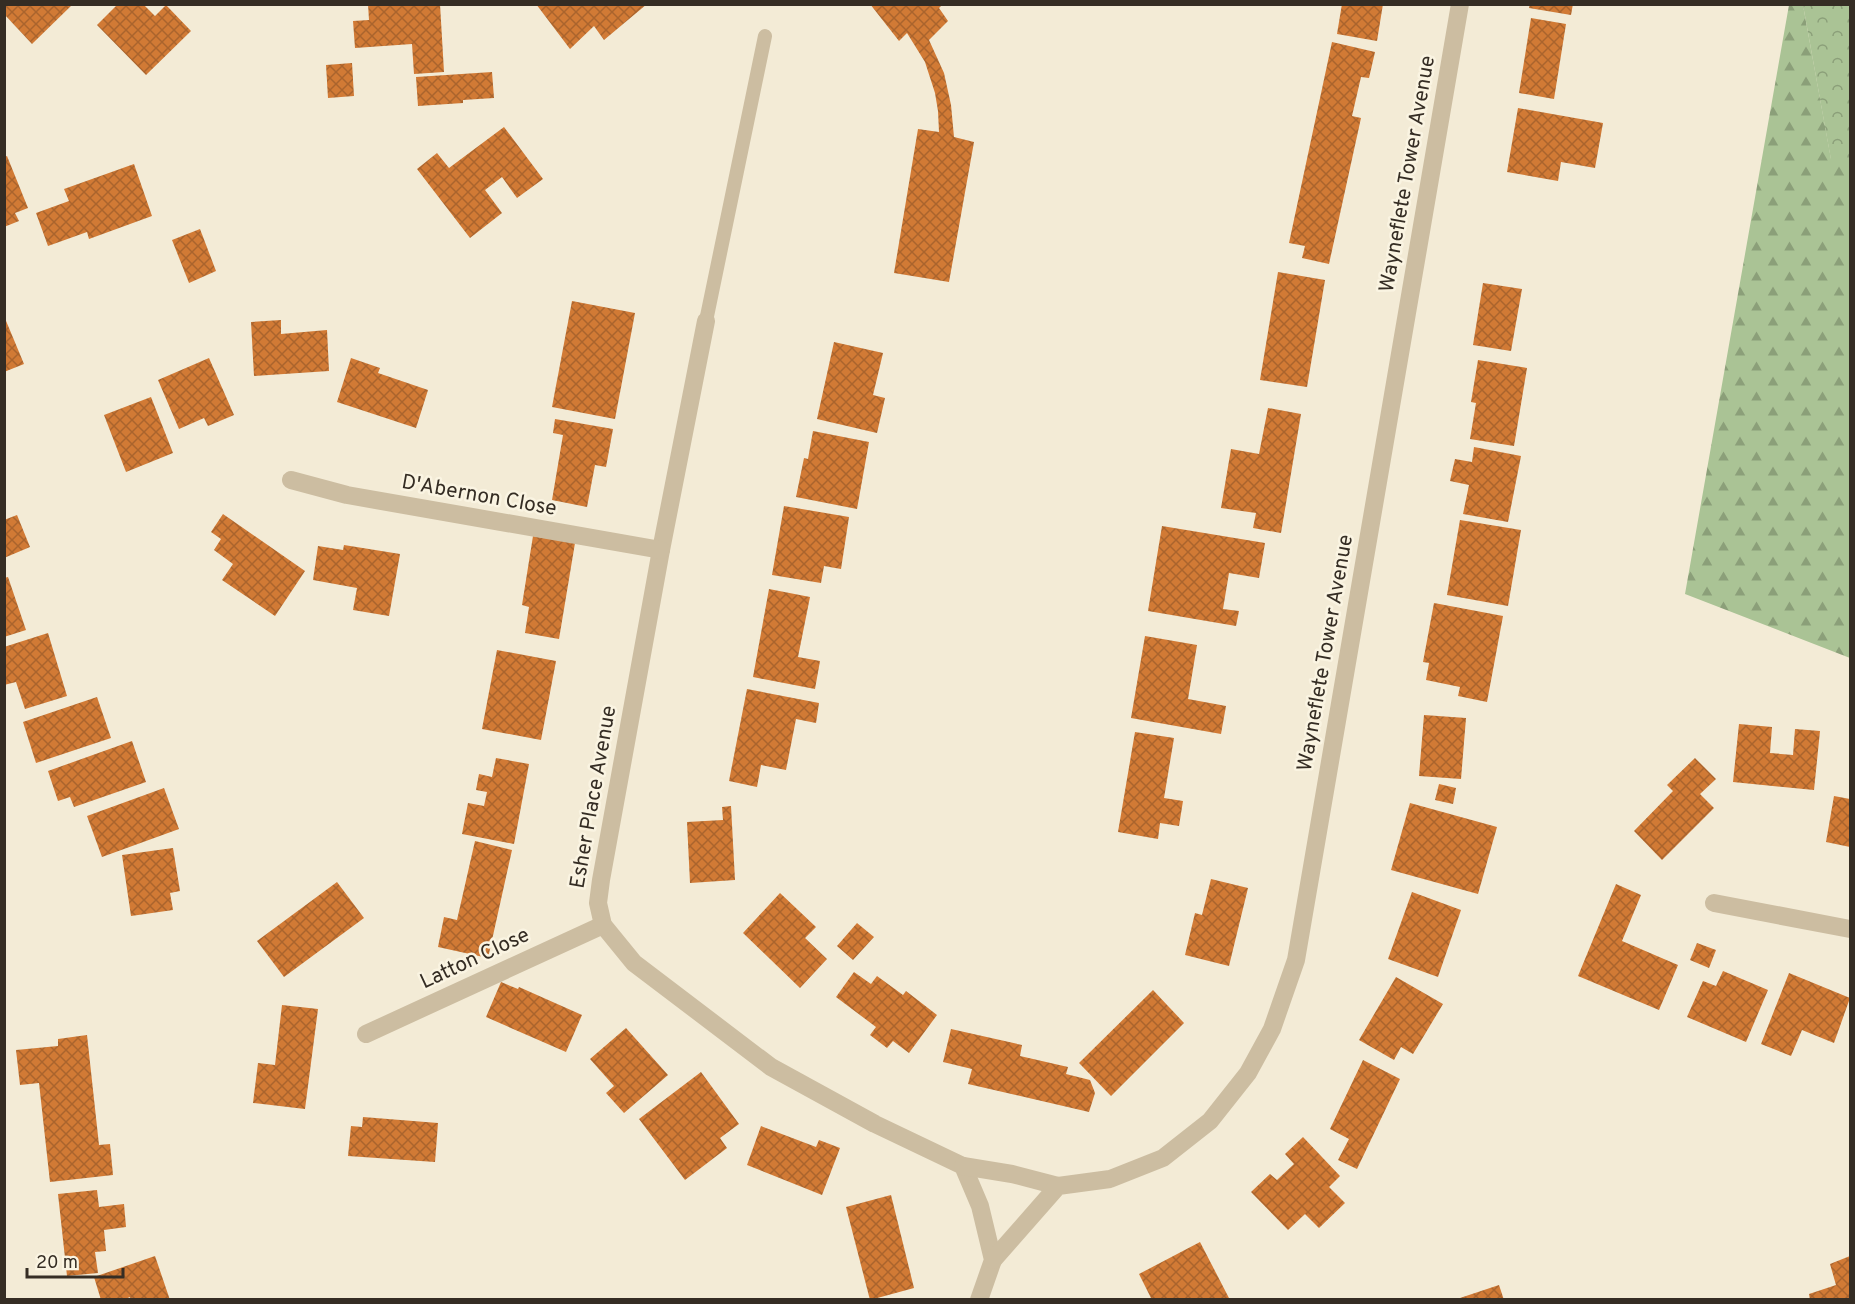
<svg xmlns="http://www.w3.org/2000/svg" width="1855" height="1304" font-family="Overpass,sans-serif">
	<defs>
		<pattern id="forest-firs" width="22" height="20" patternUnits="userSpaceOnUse" patternTransform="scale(1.5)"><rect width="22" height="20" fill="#aac395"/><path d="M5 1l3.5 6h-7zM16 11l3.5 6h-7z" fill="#8b9f79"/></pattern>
		<pattern id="park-crowns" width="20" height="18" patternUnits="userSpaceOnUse" patternTransform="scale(1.5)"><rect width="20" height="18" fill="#aac395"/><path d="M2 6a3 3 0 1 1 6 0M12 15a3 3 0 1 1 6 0" fill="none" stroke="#8b9f79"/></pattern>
		<pattern id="building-cross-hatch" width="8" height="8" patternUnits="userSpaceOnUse" patternTransform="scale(1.5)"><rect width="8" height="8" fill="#d17a35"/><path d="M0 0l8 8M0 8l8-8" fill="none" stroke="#aa642d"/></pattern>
	</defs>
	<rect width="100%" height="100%" fill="#f3ebd6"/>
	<!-- forest -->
	<path fill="url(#forest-firs)" d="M1789 5H1803L1831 159H1850V658L1685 594Z"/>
	<!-- park -->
	<path fill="url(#park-crowns)" d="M1803 5H1850V159L1831 160Z"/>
	<!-- building -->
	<g fill="url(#building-cross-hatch)">
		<path d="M4 4H73L32 44 4 14Z"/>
		<path d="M118 4H143L155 16 166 5 191 31 146 75 97 25Z"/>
		<path d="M368 4H440L444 72 414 74 412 44 355 48 353 21 369 20Z"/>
		<path d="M536 4H647L604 40 594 26 570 49Z"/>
		<path d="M870 4H943L939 8 948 21 929 40 944 73 951 105 954 137 974 142 949 282 894 273 918 129 939 132 938 111 935 93 925 62 907 33 899 41Z"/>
		<path d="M1342 4H1383L1377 41 1337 34Z"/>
		<path d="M1530 4H1573L1571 15 1529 8Z"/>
		<path d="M1531 18 1566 24 1554 99 1519 93Z"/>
		<path d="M1332 42 1375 52 1369 78 1361 77 1352 116 1361 118 1329 264 1302 258 1305 246 1289 243Z"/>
		<path d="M352 63 354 96 328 98 326 65Z"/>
		<path d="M492 72 494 98 463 100V103L418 106 416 77Z"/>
		<path d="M1518 108 1603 123 1595 168 1561 162 1558 181 1507 172Z"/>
		<path d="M504 127 543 179 517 198 502 177 485 190 502 213 470 238 417 169 437 153 449 168Z"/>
		<path d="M7 156 28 208 15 213 19 221 4 227V157Z"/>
		<path d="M134 164 152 216 89 239 87 232 48 246 36 213 69 201 64 189Z"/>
		<path d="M200 229 216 271 189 283 172 240Z"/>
		<path d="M1278 272 1325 280 1307 387 1260 380Z"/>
		<path d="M1483 283 1522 289 1511 351 1473 345Z"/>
		<path d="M572 301 635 313 615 419 552 407Z"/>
		<path d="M4 316 24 364 4 372Z"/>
		<path d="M281 320V334L327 330 329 371 254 376 251 322Z"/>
		<path d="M834 342 883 353 873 395 885 398 877 433 817 419Z"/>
		<path d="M209 358 234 415 208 426 204 418 179 429 158 380Z"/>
		<path d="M351 358 380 368 378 373 428 390 416 428 337 402Z"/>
		<path d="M1478 360 1527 368 1514 446 1470 439 1476 403 1471 402Z"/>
		<path d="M151 397 173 453 126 472 104 415Z"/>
		<path d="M1268 408 1301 414 1281 533 1253 528 1256 513 1221 508 1231 449 1259 454Z"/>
		<path d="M555 419 613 429 606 467 595 465 587 507 552 500 563 435 553 433Z"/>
		<path d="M813 431 869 442 857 509 796 497 804 458 808 459Z"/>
		<path d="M1474 447 1521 456 1508 522 1463 514 1469 485 1450 481 1455 459 1472 462Z"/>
		<path d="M784 506 849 517 841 569 824 566 821 583 772 575Z"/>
		<path d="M223 514 305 571 275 616 222 580 233 564 214 550 221 539 211 532Z"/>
		<path d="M17 515 30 547 4 558V520Z"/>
		<path d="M1460 520 1521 530 1508 606 1447 595Z"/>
		<path d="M1162 526 1265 543 1259 578 1229 573 1223 609 1239 611 1236 626 1148 611Z"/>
		<path d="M533 536 575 543 559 639 525 633 529 607 522 605Z"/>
		<path d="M344 545 400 554 389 616 353 610 357 588 313 580 318 546 343 550Z"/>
		<path d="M8 577 26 630 4 637V578Z"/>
		<path d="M769 589 810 597 798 657 820 661 815 689 753 677Z"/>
		<path d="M1434 603 1503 616 1487 702 1458 696 1460 687 1426 680 1429 663 1423 662Z"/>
		<path d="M48 633 67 696 25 709 16 682 4 685V647Z"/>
		<path d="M1145 636 1197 645 1188 699 1226 706 1221 734 1131 718Z"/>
		<path d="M497 650 556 661 541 740 482 729Z"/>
		<path d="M747 689 819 703 816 723 796 719 786 770 761 765 757 787 729 781Z"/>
		<path d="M97 697 111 738 36 763 23 722Z"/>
		<path d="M1424 715 1466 718 1461 779 1419 776Z"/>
		<path d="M1739 724 1772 727 1770 753 1793 755 1795 729 1820 731 1814 790 1733 782Z"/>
		<path d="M1135 732 1174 738 1164 798 1183 801 1179 826 1160 823 1158 839 1118 832Z"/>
		<path d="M132 741 146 782 74 807 70 797 58 801 48 771Z"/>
		<path d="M496 758 529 764 514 844 462 834 468 803 484 806 487 792 476 790 479 774 492 777Z"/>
		<path d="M1695 758 1716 779 1700 794 1714 808 1662 860 1634 831 1673 791 1667 785Z"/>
		<path d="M1439 784 1456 788 1453 804 1435 800Z"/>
		<path d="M164 788 179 829 102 857 87 816Z"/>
		<path d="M1834 796 1850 799V847L1826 842Z"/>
		<path d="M1410 803 1497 827 1478 894 1391 870Z"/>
		<path d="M731 806 735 880 690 883 687 822 723 820 722 807Z"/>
		<path d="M475 841 512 850 488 958 438 947 444 917 457 920Z"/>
		<path d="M173 848 180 891 170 893 173 910 131 916 122 855Z"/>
		<path d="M1211 879 1248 888 1229 966 1185 955 1195 913 1202 915Z"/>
		<path d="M337 882 364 918 284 977 257 941Z"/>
		<path d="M1616 884 1641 895 1622 941 1678 965 1659 1010 1578 976Z"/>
		<path d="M1412 892 1461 910 1438 977 1388 959Z"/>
		<path d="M780 893 816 927 805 938 827 959 800 988 743 933Z"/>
		<path d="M857 923 874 937 853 960 837 946Z"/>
		<path d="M1697 943 1716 950 1709 968 1690 960Z"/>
		<path d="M1723 971 1768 990 1746 1042 1687 1017 1703 981 1716 986Z"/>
		<path d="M854 972 871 984 877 976 903 995 906 991 937 1015 909 1053 893 1041 887 1048 870 1035 876 1027 836 997Z"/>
		<path d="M1789 973 1850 998 1834 1043 1802 1030 1791 1056 1761 1044Z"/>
		<path d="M1396 977 1443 1004 1413 1054 1401 1047 1394 1060 1359 1040Z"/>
		<path d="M501 982 518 989 519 987 582 1015 566 1052 486 1017Z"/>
		<path d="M1153 990 1184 1023 1111 1096 1079 1063Z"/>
		<path d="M282 1005 318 1009 305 1109 253 1103 258 1063 275 1065Z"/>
		<path d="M626 1028 668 1075 624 1113 606 1093 614 1086 590 1059Z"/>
		<path d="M951 1029 1022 1045 1020 1056 1068 1067 1066 1074 1090 1080 1095 1093 1089 1112 968 1084 972 1069 943 1062Z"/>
		<path d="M87 1035 99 1145 110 1144 113 1175 50 1182 39 1083 20 1085 16 1050 58 1046V1039Z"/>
		<path d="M1363 1060 1400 1079 1357 1169 1338 1160 1349 1139 1330 1129Z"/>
		<path d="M701 1072 739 1124 720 1138 727 1148 685 1180 639 1119Z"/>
		<path d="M363 1117 438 1123 435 1162 348 1156 351 1126 362 1127Z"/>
		<path d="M761 1126 816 1147 819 1140 840 1148 822 1195 747 1165Z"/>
		<path d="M1303 1137 1340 1176 1329 1187 1345 1203 1319 1228 1305 1214 1288 1230 1251 1192 1270 1174 1277 1180 1294 1164 1285 1154Z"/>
		<path d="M97 1190 99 1207 124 1204 126 1227 104 1230 106 1251 95 1252 98 1273 67 1276 58 1194Z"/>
		<path d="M891 1195 914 1288 870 1300 846 1207Z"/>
		<path d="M1200 1242 1230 1300H1152L1139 1274Z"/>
		<path d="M155 1256 170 1300H131L130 1297 123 1300H101L94 1277Z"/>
		<path d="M1850 1256V1300H1810L1809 1294 1836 1285 1830 1264Z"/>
		<path d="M1499 1285 1504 1300H1457V1299Z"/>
	</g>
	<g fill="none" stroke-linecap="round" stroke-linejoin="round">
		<!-- lane -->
		<path stroke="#ccbda1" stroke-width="14" d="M706 321 765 36"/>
		<!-- street -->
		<g stroke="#ccbda1" stroke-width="18">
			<path d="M706 321 661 550 601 880 598 903 603 925 634 963 771 1067 875 1124 963 1166 980 1206 993 1260 979 1300"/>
			<path d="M291 480 347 495 661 550"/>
			<path d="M1714 903 1850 929"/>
			<path d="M366 1034 603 925"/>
			<path d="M963 1166 1012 1174 1058 1186"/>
			<path d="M993 1260 1058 1186 1110 1179 1163 1158 1210 1121 1248 1073 1272 1029 1296 960 1460 4"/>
		</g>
	</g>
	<g text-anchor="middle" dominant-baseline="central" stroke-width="5" stroke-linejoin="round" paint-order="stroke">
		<!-- street labels -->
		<g font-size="21" fill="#352d24" stroke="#faf4e2">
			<text transform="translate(1408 174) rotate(-80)">Wayneflete Tower Avenue</text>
			<text transform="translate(479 496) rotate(10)">D'Abernon Close</text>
			<text transform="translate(1326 653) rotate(-80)">Wayneflete Tower Avenue</text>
			<text transform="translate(594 797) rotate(-80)">Esher Place Avenue</text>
			<text transform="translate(475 959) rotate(-25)">Latton Close</text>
		</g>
	</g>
	<!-- border -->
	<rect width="1855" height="1304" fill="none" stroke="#352d24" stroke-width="12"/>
	<!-- scale -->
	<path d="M27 1268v9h96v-9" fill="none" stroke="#352d24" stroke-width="3"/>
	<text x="36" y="1268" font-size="18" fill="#352d24" stroke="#faf4e2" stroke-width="4.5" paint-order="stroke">20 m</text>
</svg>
